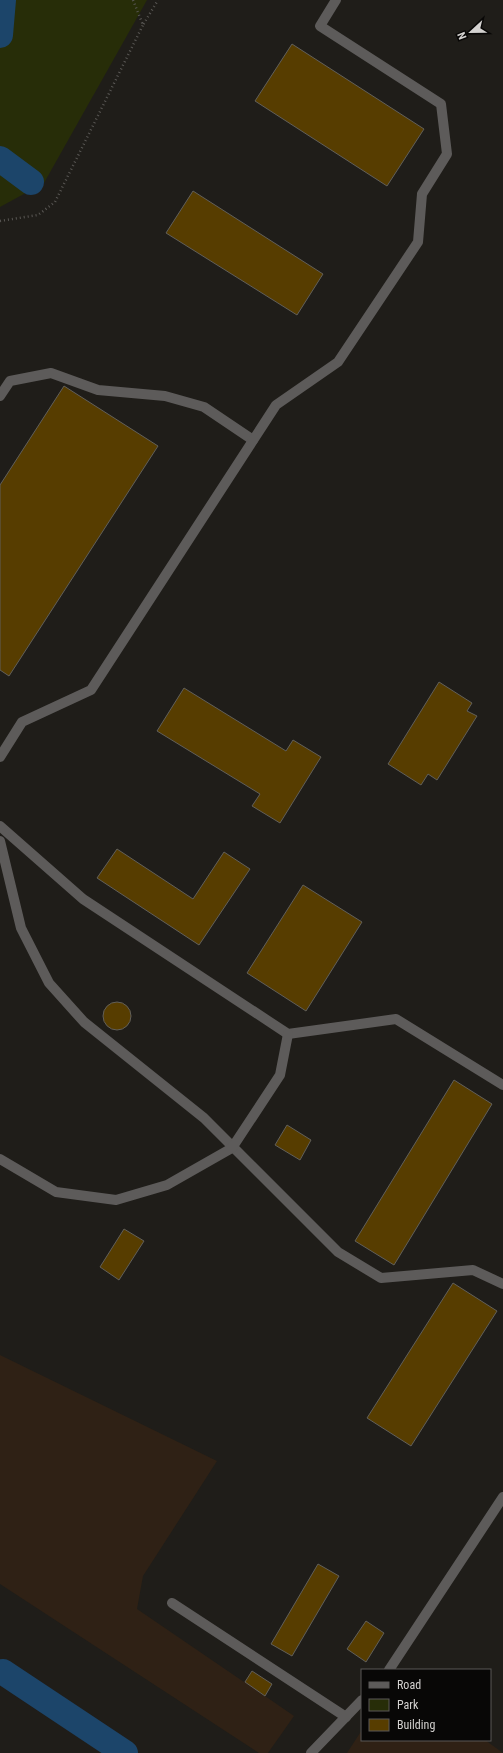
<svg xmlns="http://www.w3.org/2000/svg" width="503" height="1753" font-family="'Roboto Condensed',sans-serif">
	<rect width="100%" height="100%" fill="#1f1d19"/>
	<!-- industrial -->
	<g fill="#2f2115">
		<path d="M0 1355 217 1461 143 1576 137 1609 244 1682 252 1671 272 1684 265 1696 294 1716 268 1753H259L0 1584Z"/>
		<path d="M362 1730V1740H485L503 1753H347Z"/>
	</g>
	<!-- green -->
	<path fill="#272d08" d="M0 0H147L44 183 0 207Z"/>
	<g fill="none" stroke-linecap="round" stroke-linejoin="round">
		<!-- canal -->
		<g stroke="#1c456a" stroke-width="26">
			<path d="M0 35 3 0"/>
			<path d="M0 159 31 182"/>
			<path d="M3 1672 125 1753"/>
		</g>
	</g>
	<!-- building -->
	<g fill="#573d00" stroke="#615f5a">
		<path d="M292 44 424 129 387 186 255 101Z"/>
		<path d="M193 191 323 274 297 315 166 233Z"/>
		<path d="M64 386 158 446 9 676 0 670V485Z"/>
		<path d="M439 682 472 703 467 711 477 716 437 780 428 774 421 785 388 764Z"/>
		<path d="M184 688 286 751 293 740 321 757 280 823 252 806 260 794 157 731Z"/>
		<path d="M117 849 193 899 224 852 250 869 199 945 97 878Z"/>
		<path d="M303 885 362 922 306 1011 247 973Z"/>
		<circle cx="117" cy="1016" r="14"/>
		<path d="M454 1080 492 1104 394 1265 355 1241Z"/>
		<path d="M287 1125 311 1140 300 1160 275 1145Z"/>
		<path d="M124 1229 144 1241 119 1280 100 1267Z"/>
		<path d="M453 1283 497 1311 411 1446 367 1418Z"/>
		<path d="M318 1564 339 1576 292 1656 271 1644Z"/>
		<path d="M366 1621 384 1633 366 1662 347 1649Z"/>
		<path d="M252 1671 272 1684 265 1696 245 1682Z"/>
	</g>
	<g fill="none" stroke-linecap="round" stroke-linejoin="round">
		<!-- path -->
		<g stroke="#595754" stroke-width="2.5" stroke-dasharray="1 3" stroke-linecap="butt">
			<path d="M133 0 143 25 158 0"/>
			<path d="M0 221 38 215 55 202 143 25"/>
		</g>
		<!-- minor -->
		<g stroke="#5d5b5a" stroke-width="10">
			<path d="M0 396 10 381 51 373 98 390 165 396 204 407 253 440"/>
			<path d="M0 757 22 722 91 690 276 405 338 362 418 242 422 194 447 154 441 104 320 26 336 0"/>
			<path d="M0 826 83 899 288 1034 396 1019 503 1085"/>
			<path d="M0 841 21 928 49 983 84 1022 204 1118 338 1252 381 1278 473 1270 503 1284"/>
			<path d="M0 1159 56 1192 116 1200 167 1185 232 1148 280 1075 288 1034"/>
			<path d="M172 1603 346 1717"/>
			<path d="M389 1670 503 1497"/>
			<path d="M311 1753 362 1700"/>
		</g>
	</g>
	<!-- legend -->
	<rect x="361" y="1669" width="130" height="72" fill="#080706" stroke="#5a5857"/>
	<rect x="369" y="1682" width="20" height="6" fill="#5d5b5a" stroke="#5a5857"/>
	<text x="397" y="1689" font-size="12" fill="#d4d2d0">Road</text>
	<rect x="369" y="1699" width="20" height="12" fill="#272d08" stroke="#5a5857"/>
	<text x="397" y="1709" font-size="12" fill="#d4d2d0">Park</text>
	<rect x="369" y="1719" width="20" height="12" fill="#573d00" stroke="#5a5857"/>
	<text x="397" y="1729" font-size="12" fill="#d4d2d0">Building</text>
	<!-- north arrow -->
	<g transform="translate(471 32) rotate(248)" stroke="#080706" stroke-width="3" paint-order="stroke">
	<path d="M0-3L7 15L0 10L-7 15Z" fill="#d4d2d0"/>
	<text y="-6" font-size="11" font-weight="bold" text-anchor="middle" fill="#d4d2d0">N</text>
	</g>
</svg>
